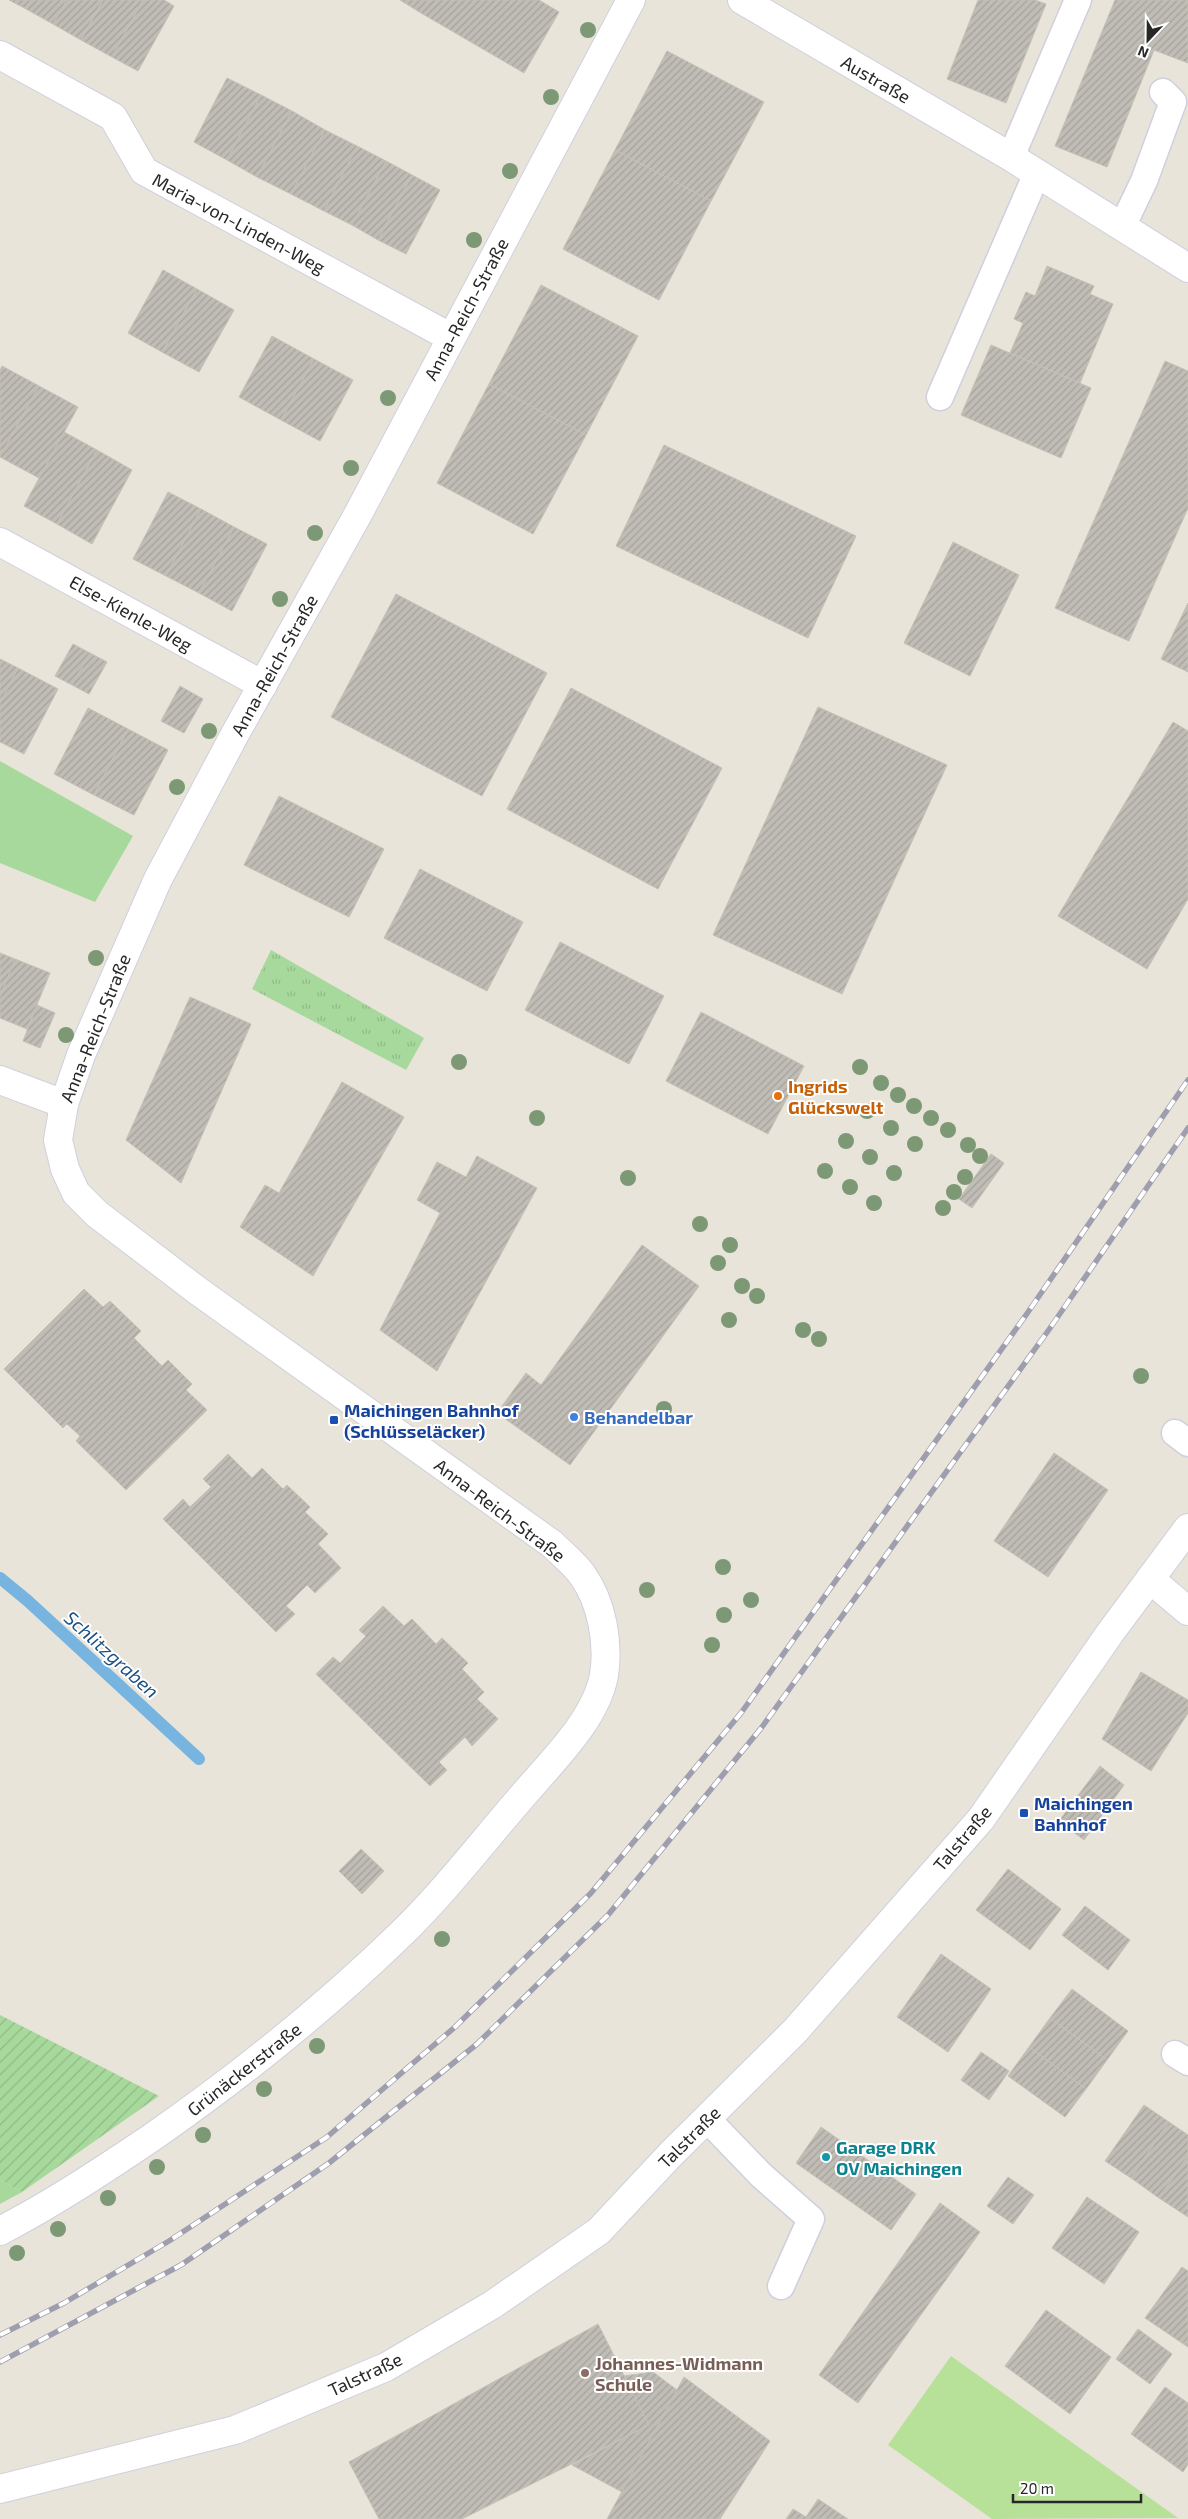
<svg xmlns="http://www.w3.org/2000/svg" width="1188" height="2519" font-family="'Exo 2',sans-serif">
	<defs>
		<pattern id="park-tufts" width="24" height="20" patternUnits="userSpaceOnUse" patternTransform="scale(1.25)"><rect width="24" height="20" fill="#a7d99c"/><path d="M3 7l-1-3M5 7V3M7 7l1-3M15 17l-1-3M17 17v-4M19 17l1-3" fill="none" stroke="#90ba86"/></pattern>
		<pattern id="garden-furrows" width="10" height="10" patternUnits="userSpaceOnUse" patternTransform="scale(1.25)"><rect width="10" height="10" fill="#a7d99c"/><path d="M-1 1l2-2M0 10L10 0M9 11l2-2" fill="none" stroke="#90ba86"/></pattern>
		<pattern id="building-hatch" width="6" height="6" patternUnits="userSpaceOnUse" patternTransform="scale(1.25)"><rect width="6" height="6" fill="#c0bdb6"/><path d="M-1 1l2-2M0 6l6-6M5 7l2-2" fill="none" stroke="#a5a29c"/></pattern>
	</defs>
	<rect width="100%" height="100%" fill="#e8e4da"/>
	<!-- grass -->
	<g fill="#a7d99c">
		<path d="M0 761 133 836 95 902 0 863Z"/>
		<path d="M0 2180 22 2192 0 2204Z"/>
	</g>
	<!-- park -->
	<path fill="url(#park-tufts)" d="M271 950 424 1038 406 1070 252 989Z"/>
	<!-- garden -->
	<path fill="url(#garden-furrows)" d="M0 2015 159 2096 22 2192 0 2180Z"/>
	<!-- pitch -->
	<path fill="#b7e098" d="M951 2356 1178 2518 992 2519 888 2445Z"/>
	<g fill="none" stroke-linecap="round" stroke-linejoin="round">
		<!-- stream -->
		<path stroke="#77b4e0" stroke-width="12" d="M0 1578 28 1601 199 1759"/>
	</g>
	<!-- building -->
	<g fill="url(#building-hatch)" stroke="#c3c0b4">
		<path d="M9 0H31L26 9Z"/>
		<path d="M31 0H67L53 24 26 9Z"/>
		<path d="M67 0H103L81 40 53 24Z"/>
		<path d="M103 0H143L112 57 81 40Z"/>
		<path d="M143 0H164L174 6 138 71 112 57Z"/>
		<path d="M400 0H428L421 13Z"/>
		<path d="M428 0H539L559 12 524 73 421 13Z"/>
		<path d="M978 0H1035L1046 4 1006 103 947 79Z"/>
		<path d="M1115 0H1188V63L1154 50 1107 167 1055 146Z"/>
		<path d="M667 51 764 102 711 201 615 150Z"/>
		<path d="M227 78 261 95 227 160 194 142Z"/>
		<path d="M261 95 292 111 257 177 227 160Z"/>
		<path d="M292 111 325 130 291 194 257 177Z"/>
		<path d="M325 130 357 146 324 211 291 194Z"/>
		<path d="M357 146 386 161 352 225 324 211Z"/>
		<path d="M615 150 711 201 659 300 563 249Z"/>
		<path d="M386 161 412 175 378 240 352 225Z"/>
		<path d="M412 175 440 190 406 254 378 240Z"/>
		<path d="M1047 266 1094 286 1090 294 1113 304 1080 383 1010 353 1023 323 1014 319 1026 292 1035 296Z"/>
		<path d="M163 270 197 289 162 352 128 333Z"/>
		<path d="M541 285 638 336 586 435 489 384Z"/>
		<path d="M197 289 234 310 199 372 162 352Z"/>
		<path d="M272 336 314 359 281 420 239 397Z"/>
		<path d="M991 345 1091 388 1061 458 961 415Z"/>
		<path d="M314 359 353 380 320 441 281 420Z"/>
		<path d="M1165 361 1188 371V508L1129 641 1055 608Z"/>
		<path d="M2 366 39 386 0 457V370Z"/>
		<path d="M489 384 586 435 533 534 437 483Z"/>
		<path d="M39 386 78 407 39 478 0 457Z"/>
		<path d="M64 432 97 450 57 524 24 506Z"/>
		<path d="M664 445 856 536 808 638 616 546Z"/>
		<path d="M97 450 132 470 92 544 57 524Z"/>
		<path d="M168 492 201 509 166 576 133 559Z"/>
		<path d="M201 509 234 527 199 593 166 576Z"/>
		<path d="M234 527 267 544 232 611 199 593Z"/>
		<path d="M953 542 1019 575 970 676 904 643Z"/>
		<path d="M396 594 547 673 482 796 331 717Z"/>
		<path d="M1188 603V672L1161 659Z"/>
		<path d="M73 644 90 653 72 685 55 676Z"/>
		<path d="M90 653 107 662 89 694 72 685Z"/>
		<path d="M0 659 18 668 0 703Z"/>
		<path d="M18 668 58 689 24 754 0 742V703Z"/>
		<path d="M180 686 203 699 184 733 161 721Z"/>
		<path d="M571 688 722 768 658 889 507 809Z"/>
		<path d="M818 707 947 765 842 994 713 935Z"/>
		<path d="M88 708 128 729 94 795 54 774Z"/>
		<path d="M1173 722 1188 731V899L1147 969 1058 916Z"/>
		<path d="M128 729 168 750 134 815 94 795Z"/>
		<path d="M279 796 384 849 349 917 244 865Z"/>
		<path d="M420 869 523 922 487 991 384 938Z"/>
		<path d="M560 942 664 996 629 1064 525 1010Z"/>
		<path d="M0 953 15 959 0 997Z"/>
		<path d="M15 959 50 973 27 1029 0 1018V997Z"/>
		<path d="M190 997 251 1024 181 1183 126 1140Z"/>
		<path d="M37 1005 55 1013 40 1048 23 1041Z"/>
		<path d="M701 1012 804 1066 768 1134 666 1081Z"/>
		<path d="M342 1082 404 1117 313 1276 240 1227 265 1185 279 1193Z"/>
		<path d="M991 1154 1004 1163 972 1208 959 1199Z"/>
		<path d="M477 1156 537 1188 437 1371 380 1330 440 1213 417 1200 437 1162 466 1177Z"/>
		<path d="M642 1245 699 1286 570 1465 497 1413 526 1373 541 1385Z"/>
		<path d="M84 1289 103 1307 110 1301 141 1331 134 1338 162 1366 168 1360 192 1384 186 1390 207 1410 126 1490 76 1441 80 1436 67 1424 63 1428 4 1369Z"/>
		<path d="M1054 1453 1108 1490 1048 1577 994 1541Z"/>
		<path d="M228 1454 252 1478 262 1468 283 1489 287 1485 310 1507 305 1512 328 1534 318 1544 341 1568 315 1593 307 1585 286 1606 295 1614 276 1632 163 1519 183 1499 190 1507 211 1487 203 1479Z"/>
		<path d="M383 1606 404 1626 412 1619 436 1644 442 1638 468 1663 462 1669 484 1692 477 1699 498 1719 472 1746 465 1737 439 1762 447 1770 430 1786 316 1674 333 1657 340 1663 366 1636 359 1630Z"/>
		<path d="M1141 1672 1188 1700V1713L1151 1771 1102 1739Z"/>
		<path d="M1100 1766 1124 1785 1084 1840 1059 1821Z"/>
		<path d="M361 1849 384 1871 362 1894 339 1871Z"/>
		<path d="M1008 1869 1061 1909 1030 1950 976 1910Z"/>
		<path d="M1085 1906 1130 1940 1108 1970 1062 1935Z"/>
		<path d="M941 1954 991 1989 948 2052 897 2017Z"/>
		<path d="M1072 1989 1128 2031 1107 2060 1050 2018Z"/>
		<path d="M1050 2018 1107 2060 1086 2089 1029 2047Z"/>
		<path d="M1029 2047 1086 2089 1065 2117 1008 2076Z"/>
		<path d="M981 2052 1009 2071 989 2100 961 2080Z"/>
		<path d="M1144 2105 1169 2122 1131 2178 1105 2161Z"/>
		<path d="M1169 2122 1188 2135V2156L1159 2198 1131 2178Z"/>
		<path d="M821 2127 855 2151 830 2187 796 2163Z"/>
		<path d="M855 2151 916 2194 891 2230 830 2187Z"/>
		<path d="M1188 2156V2217L1159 2198Z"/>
		<path d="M1008 2177 1034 2195 1013 2224 987 2206Z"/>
		<path d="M1087 2197 1139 2232 1104 2284 1052 2248Z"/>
		<path d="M940 2203 980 2232 858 2403 819 2375Z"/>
		<path d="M1182 2267 1188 2271V2334L1182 2343 1145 2318Z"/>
		<path d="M1046 2310 1111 2357 1070 2414 1005 2366Z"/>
		<path d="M598 2324 649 2425 462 2519H379L349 2462Z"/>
		<path d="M1138 2329 1172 2354 1150 2384 1116 2359Z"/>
		<path d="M1188 2334V2347L1182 2343Z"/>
		<path d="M653 2372 677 2390 622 2492 572 2465 649 2425 624 2376Z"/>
		<path d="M684 2377 770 2441 720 2519H607Z"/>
		<path d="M1165 2387 1188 2403V2464L1183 2472 1131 2434Z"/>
		<path d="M818 2499 848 2519H786L793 2509 806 2517Z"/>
	</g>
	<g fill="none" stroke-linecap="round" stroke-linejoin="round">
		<!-- service casing -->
		<g stroke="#cfd0de" stroke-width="29">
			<g id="service">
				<path d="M1011 157 1078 0"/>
				<path d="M1122 227 1144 181 1173 102 1163 92"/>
				<path d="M940 397 1037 173"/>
				<path d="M1175 1433 1188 1443"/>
				<path d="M1175 2054 1188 2062"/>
				<path d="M707 2119 761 2175 811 2219 781 2286"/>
			</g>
		</g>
		<!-- minor casing -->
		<g stroke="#cfd0de" stroke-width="30">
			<g id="minor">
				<path d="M742 0 1011 157 1188 268"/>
				<path d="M0 55 113 117 144 171 450 337"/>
				<path d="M0 542 263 685"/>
				<path d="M0 1080 64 1104"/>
				<path d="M1150 1579 1188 1611"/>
				<path d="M0 2231C52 2204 102 2171 151 2138 240 2076 324 2009 402 1933 444 1892 481 1844 519 1800 548 1765 596 1721 604 1675 609 1643 602 1603 583 1576 575 1564 562 1554 552 1544L198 1291 97 1214 76 1193 65 1169 58 1140 64 1104 81 1055 158 879 235 734 357 516 631 0"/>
			</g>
		</g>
		<!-- tertiary casing -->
		<g stroke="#cfd0de" stroke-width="30">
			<path id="tertiary" d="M0 2489 235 2430 386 2367 492 2305 599 2231 670 2155 795 2031 981 1819 1110 1633 1188 1528"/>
		</g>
		<!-- service -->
		<use href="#service" stroke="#fff" stroke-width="26"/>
		<!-- minor -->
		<use href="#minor" stroke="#fff" stroke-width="28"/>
		<!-- tertiary -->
		<use href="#tertiary" stroke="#fff" stroke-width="28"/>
		<!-- rail casing -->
		<g stroke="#9e9eaf" stroke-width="5.5">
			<g id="rail">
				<path d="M0 2335 64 2303 169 2241 327 2137 455 2027 591 1893 741 1713 1026 1315 1188 1080"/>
				<path d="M0 2362 181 2265 329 2163 477 2044 608 1915 762 1727 1048 1331 1188 1128"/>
			</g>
		</g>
		<!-- rail -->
		<use href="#rail" stroke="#fff" stroke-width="4" stroke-dasharray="11" stroke-linecap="butt"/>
	</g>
	<!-- trees -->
	<g fill="#7c9874">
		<circle cx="588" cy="30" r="8"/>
		<circle cx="551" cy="97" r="8"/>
		<circle cx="510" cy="171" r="8"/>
		<circle cx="474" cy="240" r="8"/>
		<circle cx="388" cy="398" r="8"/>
		<circle cx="351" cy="468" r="8"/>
		<circle cx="315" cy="533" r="8"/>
		<circle cx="280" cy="599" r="8"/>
		<circle cx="209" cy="731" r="8"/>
		<circle cx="177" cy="787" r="8"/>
		<circle cx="96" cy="958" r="8"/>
		<circle cx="66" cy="1035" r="8"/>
		<circle cx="459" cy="1062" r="8"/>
		<circle cx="860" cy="1067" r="8"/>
		<circle cx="881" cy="1083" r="8"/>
		<circle cx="898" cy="1095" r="8"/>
		<circle cx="914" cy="1106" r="8"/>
		<circle cx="867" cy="1111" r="8"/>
		<circle cx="537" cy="1118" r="8"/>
		<circle cx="931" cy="1118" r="8"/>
		<circle cx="891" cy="1128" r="8"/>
		<circle cx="948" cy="1130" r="8"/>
		<circle cx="846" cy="1141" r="8"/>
		<circle cx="915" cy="1144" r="8"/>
		<circle cx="968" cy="1145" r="8"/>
		<circle cx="980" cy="1156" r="8"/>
		<circle cx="870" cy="1157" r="8"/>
		<circle cx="825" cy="1171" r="8"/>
		<circle cx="894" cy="1173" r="8"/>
		<circle cx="965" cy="1177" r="8"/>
		<circle cx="628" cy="1178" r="8"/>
		<circle cx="850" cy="1187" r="8"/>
		<circle cx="954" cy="1192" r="8"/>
		<circle cx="874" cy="1203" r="8"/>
		<circle cx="943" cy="1208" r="8"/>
		<circle cx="700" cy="1224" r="8"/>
		<circle cx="730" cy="1245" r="8"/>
		<circle cx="718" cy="1263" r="8"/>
		<circle cx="742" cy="1286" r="8"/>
		<circle cx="757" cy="1296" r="8"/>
		<circle cx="729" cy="1320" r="8"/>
		<circle cx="803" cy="1330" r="8"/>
		<circle cx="819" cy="1339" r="8"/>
		<circle cx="1141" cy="1376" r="8"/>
		<circle cx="664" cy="1409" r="8"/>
		<circle cx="723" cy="1567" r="8"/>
		<circle cx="647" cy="1590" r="8"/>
		<circle cx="751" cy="1600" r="8"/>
		<circle cx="724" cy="1615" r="8"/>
		<circle cx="712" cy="1645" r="8"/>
		<circle cx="442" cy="1939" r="8"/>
		<circle cx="317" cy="2046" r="8"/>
		<circle cx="264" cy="2089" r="8"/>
		<circle cx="203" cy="2135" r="8"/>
		<circle cx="157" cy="2167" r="8"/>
		<circle cx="108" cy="2198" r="8"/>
		<circle cx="58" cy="2229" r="8"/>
		<circle cx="17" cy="2253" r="8"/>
	</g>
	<!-- markers -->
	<circle fill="#e8710a" stroke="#fff" stroke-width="2" cx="778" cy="1096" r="5"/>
	<circle fill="#3f7fe0" stroke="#fff" stroke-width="2" cx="574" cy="1417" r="5"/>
	<g fill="#1a4fb4" stroke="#fff" stroke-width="2">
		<rect x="329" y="1415" width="10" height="10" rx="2.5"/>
		<rect x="1019" y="1808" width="10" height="10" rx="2.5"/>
	</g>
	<circle fill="#0f9aa8" stroke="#fff" stroke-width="2" cx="826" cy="2157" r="5"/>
	<circle fill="#8d6e63" stroke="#fff" stroke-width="2" cx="585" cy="2373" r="5"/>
	<g text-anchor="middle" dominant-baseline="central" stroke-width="4" stroke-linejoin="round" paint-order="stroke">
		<!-- street labels -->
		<g font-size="18" fill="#272727" stroke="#fff">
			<text transform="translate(876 79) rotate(30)">Austraße</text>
			<text transform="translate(239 223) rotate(28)">Maria-von-Linden-Weg</text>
			<text transform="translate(466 309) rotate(-62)">Anna-Reich-Straße</text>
			<text transform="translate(131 613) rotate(29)">Else-Kienle-Weg</text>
			<text transform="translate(274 665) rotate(-61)">Anna-Reich-Straße</text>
			<text transform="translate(95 1028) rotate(-68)">Anna-Reich-Straße</text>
			<text transform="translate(500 1510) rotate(37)">Anna-Reich-Straße</text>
			<text transform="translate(962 1838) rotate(-50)">Talstraße</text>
			<text transform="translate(244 2069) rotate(-38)">Grünäckerstraße</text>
			<text transform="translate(689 2137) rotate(-45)">Talstraße</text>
			<text transform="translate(365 2374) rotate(-25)">Talstraße</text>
		</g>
		<!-- food labels -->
		<g font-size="18" font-weight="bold" fill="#c56008" stroke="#fff" text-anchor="start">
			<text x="788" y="1086">Ingrids<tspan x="788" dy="21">Glückswelt</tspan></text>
		</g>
		<!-- transit labels -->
		<g font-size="18" font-weight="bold" fill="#164399" stroke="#fff" text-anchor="start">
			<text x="344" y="1410">Maichingen Bahnhof<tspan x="344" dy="21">(Schlüsseläcker)</tspan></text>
			<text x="1034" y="1803">Maichingen<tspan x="1034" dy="21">Bahnhof</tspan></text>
		</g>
		<!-- shop labels -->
		<g font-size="18" font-weight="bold" fill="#366cbe" stroke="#fff" text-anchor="start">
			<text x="584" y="1417">Behandelbar</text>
		</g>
		<!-- culture labels -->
		<g font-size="18" font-weight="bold" fill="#0d838f" stroke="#fff" text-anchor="start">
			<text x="836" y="2147">Garage DRK<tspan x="836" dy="21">OV Maichingen</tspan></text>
		</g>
		<!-- education labels -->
		<g font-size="18" font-weight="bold" fill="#785e54" stroke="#fff" text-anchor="start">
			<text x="595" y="2363">Johannes-Widmann<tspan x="595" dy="21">Schule</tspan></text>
		</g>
		<!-- water labels -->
		<g font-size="19" font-style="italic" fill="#1b5286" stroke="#fff">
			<text transform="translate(112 1654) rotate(42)">Schlitzgraben</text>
		</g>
	</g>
	<!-- north arrow -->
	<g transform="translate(1148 40) rotate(202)" stroke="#ffffff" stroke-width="4" paint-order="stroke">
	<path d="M0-4L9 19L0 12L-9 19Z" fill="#272727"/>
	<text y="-8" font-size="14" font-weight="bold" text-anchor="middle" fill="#272727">N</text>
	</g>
	<!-- scale -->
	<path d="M1013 2494v8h128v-8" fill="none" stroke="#272727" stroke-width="2.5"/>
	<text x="1020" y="2494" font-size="15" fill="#272727" stroke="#ffffff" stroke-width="4" paint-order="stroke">20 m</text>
</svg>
